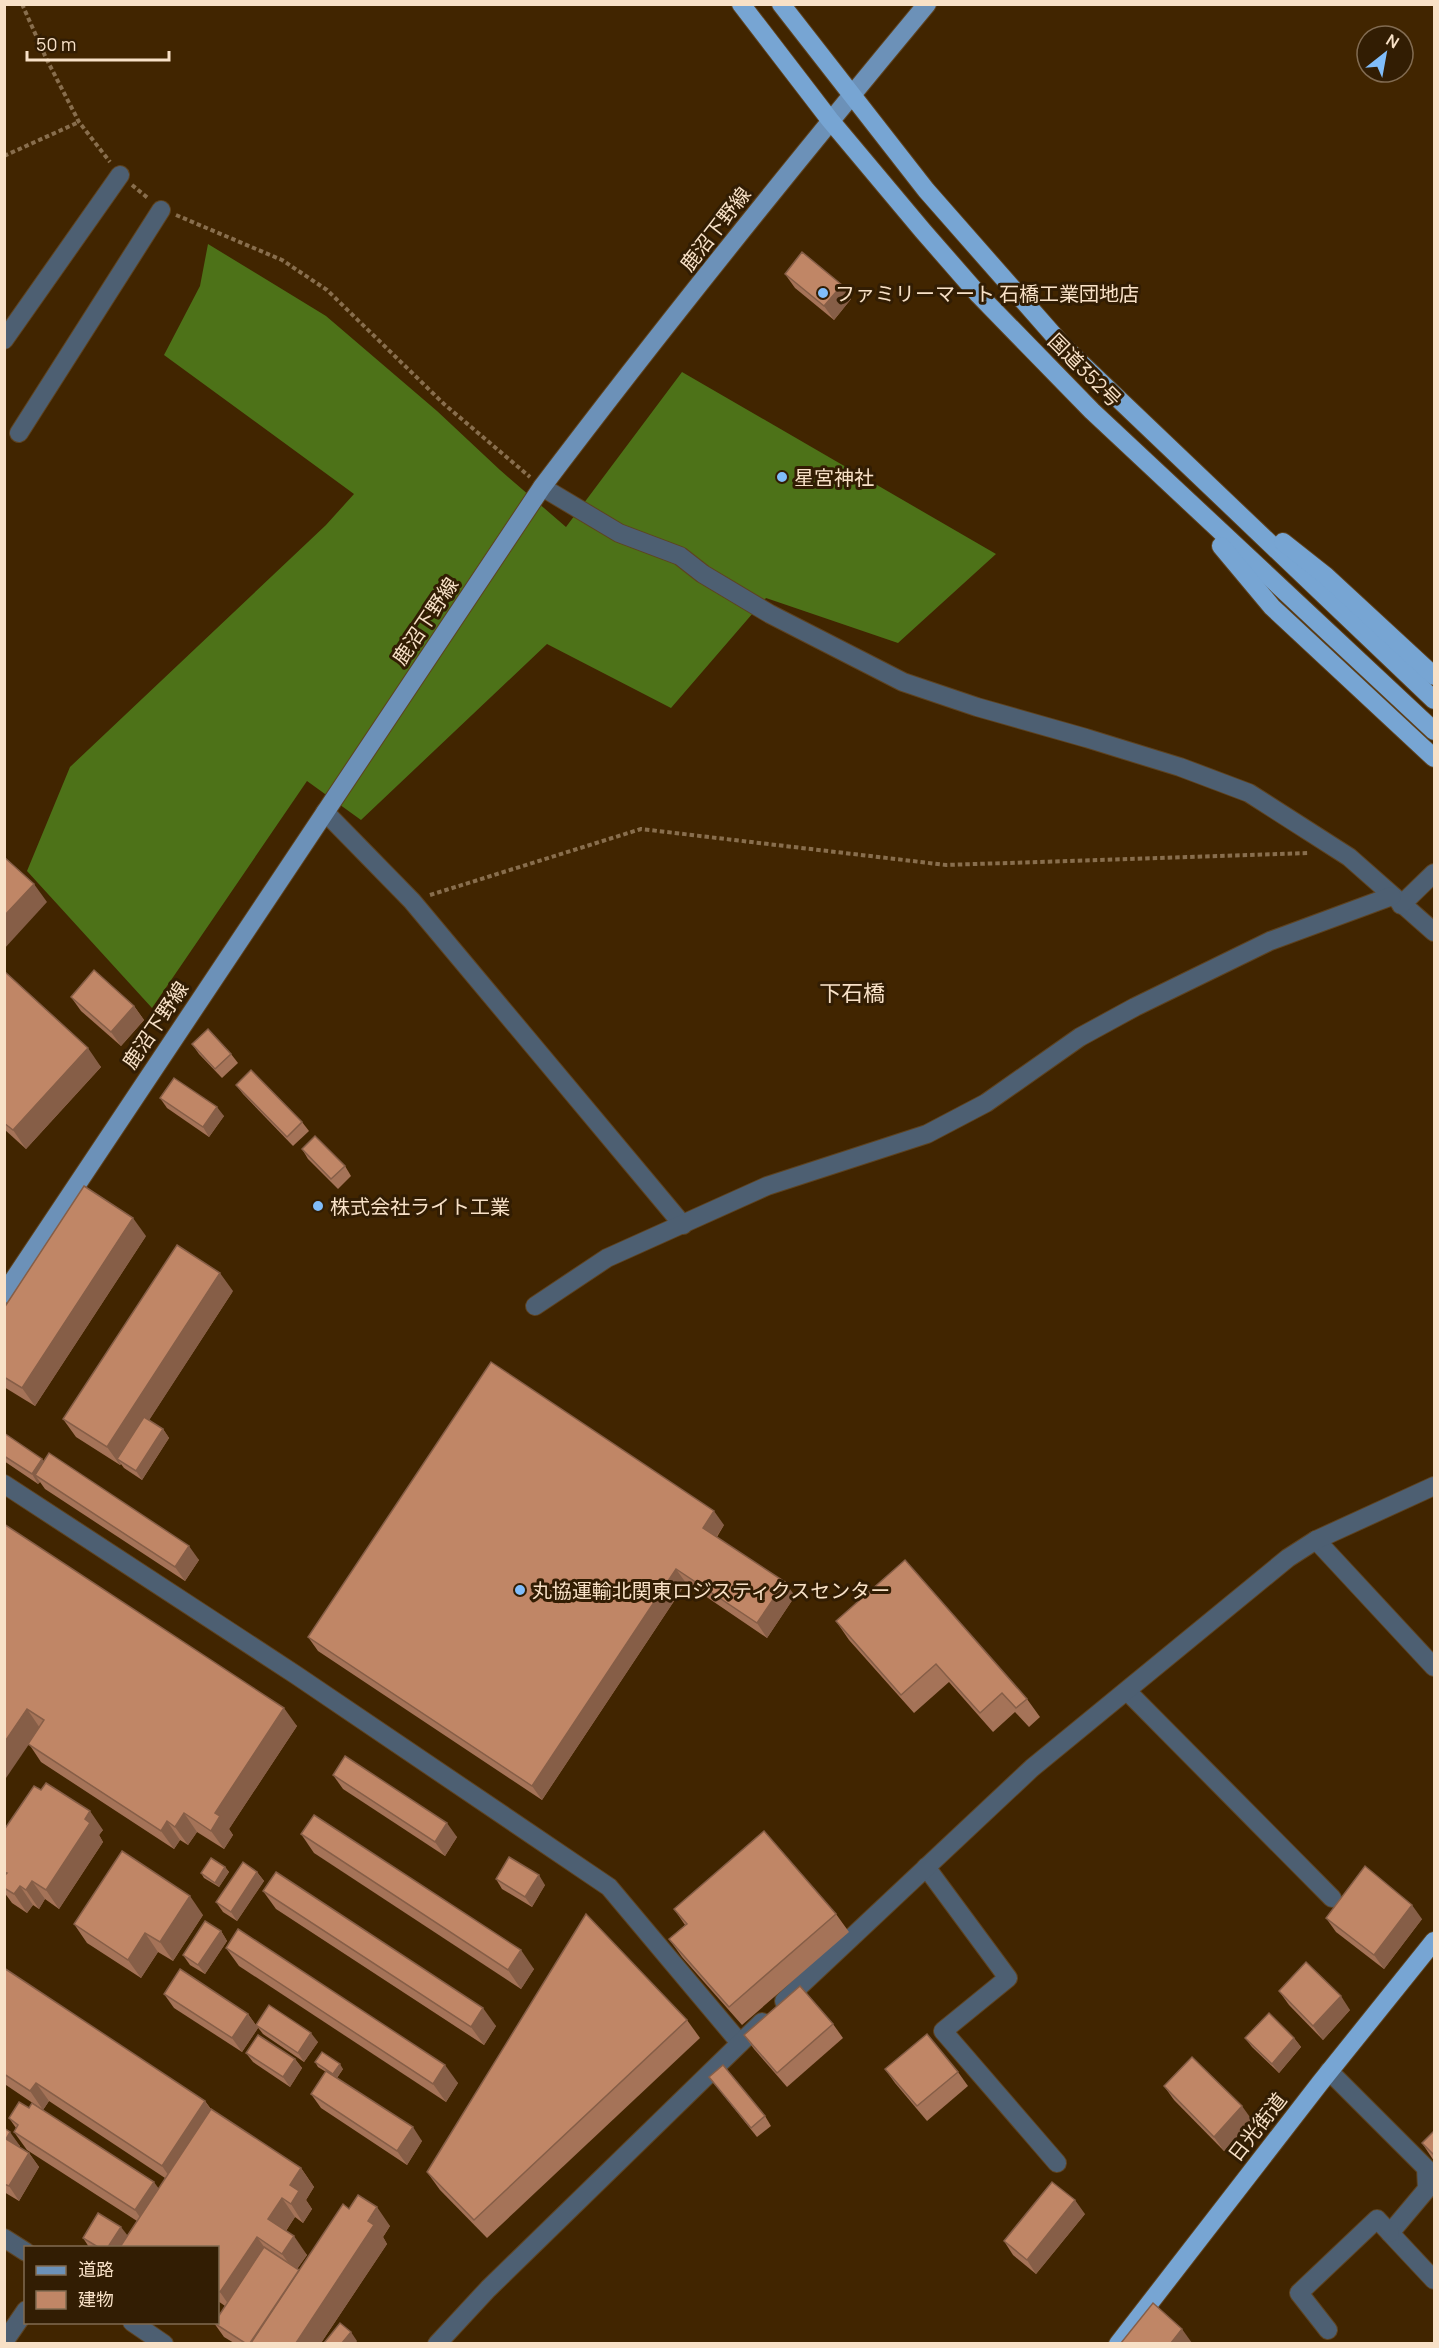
<svg xmlns="http://www.w3.org/2000/svg" width="1439" height="2348" font-family="Manrope,'Noto Sans JP',sans-serif">
	<rect width="100%" height="100%" fill="#412500"/>
	<!-- forest -->
	<path fill="#4d7218" d="M208 244 326 316 437 411 500 470 566 527 682 372 996 554 898 643 766 598 671 708 547 644 361 820 307 781 152 1008 27 871 70 767 326 525 354 494 164 355 200 286Z"/>
	<g fill="none" stroke-linecap="round" stroke-linejoin="round">
		<!-- minor casing -->
		<g stroke="#5e4320" stroke-width="20">
			<g id="minor">
				<path d="M4 340 120 175"/>
				<path d="M19 433 161 210"/>
				<path d="M542 487 619 533 680 556 703 574 770 614 903 682 977 707 1086 738 1180 767 1249 793 1349 857 1434 932"/>
				<path d="M325 812 412 901 683 1225"/>
				<path d="M1401 905 1434 873"/>
				<path d="M535 1306 607 1258 767 1186 927 1134 986 1103 1080 1037 1135 1007 1270 941 1392 896"/>
				<path d="M4 1484 296 1675 609 1887 740 2043"/>
				<path d="M1316 1540 1434 1667"/>
				<path d="M1127 1691 1332 1898"/>
				<path d="M926 1867 1008 1978 943 2031 1057 2163"/>
				<path d="M784 2001 1032 1768 1288 1558 1316 1540 1434 1486"/>
				<path d="M1329 2071 1426 2168 1427 2189 1390 2233 1434 2280"/>
				<path d="M4 2238 26 2252"/>
				<path d="M132 2322 164 2344"/>
				<path d="M1328 2330 1299 2293 1377 2219 1390 2233"/>
				<path d="M4 2342 26 2310"/>
				<path d="M437 2344 488 2289 762 2022"/>
			</g>
		</g>
		<!-- major casing -->
		<g stroke="#5e4320" stroke-width="20">
			<path id="major" d="M4 1294 542 487C666 323 795 163 927 4"/>
		</g>
		<!-- highway casing -->
		<g stroke="#5e4320" stroke-width="20">
			<g id="highway">
				<path d="M741 4 830 120 923 231 978 294 1092 411 1434 731"/>
				<path d="M781 4 926 190 1064 347 1434 700"/>
				<path d="M1283 542 1326 576 1434 676"/>
				<path d="M1221 546 1272 607 1434 758"/>
				<path d="M1118 2344 1320 2083 1434 1941"/>
			</g>
		</g>
		<!-- path -->
		<g stroke="#886e4d" stroke-width="4" stroke-dasharray="4.5 3" stroke-linecap="butt">
			<path d="M22 4 46 58 79 122 110 162"/>
			<path d="M4 156 79 122"/>
			<path d="M132 185 149 199"/>
			<path d="M176 215 282 260 327 290 444 404 530 477"/>
			<path d="M430 895 641 829 946 865 1310 853"/>
		</g>
		<!-- minor -->
		<use href="#minor" stroke="#4d5f72" stroke-width="18"/>
		<!-- major -->
		<use href="#major" stroke="#6c91b8" stroke-width="18"/>
		<!-- highway -->
		<use href="#highway" stroke="#77a5d3" stroke-width="18"/>
	</g>
	<!-- wall -->
	<g fill="#a57358">
		<path d="M785 274 842 285 851 299 834 320 795 288Z"/>
		<path d="M4 971 101 1067 26 1149 4 1129Z"/>
		<path d="M71 997 134 1006 144 1020 121 1046 81 1011Z"/>
		<path d="M192 1044 231 1054 238 1063 222 1078 199 1054Z"/>
		<path d="M236 1085 302 1122 309 1131 293 1146 243 1094Z"/>
		<path d="M160 1098 224 1116 209 1137 167 1108Z"/>
		<path d="M302 1149 345 1166 351 1176 338 1189 308 1159Z"/>
		<path d="M146 1236 35 1406 4 1387V1308Z"/>
		<path d="M233 1291 149 1420 163 1429 169 1438 142 1480 124 1468 121 1464 120 1465 76 1437 63 1419Z"/>
		<path d="M4 1433 44 1461 199 1560 185 1581 45 1489 40 1482 38 1484 4 1461Z"/>
		<path d="M4 1524 297 1726 229 1829 233 1835 224 1849 197 1832 188 1845 180 1840 174 1849 41 1762 29 1744Z"/>
		<path d="M724 1525 717 1537 795 1596 767 1638 686 1583 542 1800 318 1651 308 1637Z"/>
		<path d="M836 1621 1027 1699 1040 1717 1029 1727 1015 1712 993 1732 949 1682 914 1713 849 1640Z"/>
		<path d="M333 1775 457 1837 445 1856 343 1789Z"/>
		<path d="M4 1830H103L99 1835 103 1842 59 1909 45 1899 39 1909 33 1905 27 1913 12 1903 4 1892Z"/>
		<path d="M301 1834 534 1969 521 1989 314 1853Z"/>
		<path d="M225 1867 229 1872 219 1887 204 1878 201 1873Z"/>
		<path d="M257 1872 264 1881 237 1921 223 1912 216 1902Z"/>
		<path d="M496 1879 545 1885 532 1907 502 1889Z"/>
		<path d="M263 1891 496 2026 484 2045 276 1909Z"/>
		<path d="M674 1909 836 1914 849 1932 742 2025 682 1957 669 1939 685 1925Z"/>
		<path d="M203 1915 173 1961 158 1952 141 1978 87 1943 74 1924Z"/>
		<path d="M1326 1918 1422 1919 1384 1969 1336 1932Z"/>
		<path d="M221 1931 227 1941 205 1974 190 1965 183 1955Z"/>
		<path d="M226 1948 458 2083 446 2102 239 1966Z"/>
		<path d="M4 1968 205 2101 211 2109 301 2168 314 2187 306 2200 312 2209 303 2223 295 2217 286 2231 307 2255 297 2269 299 2271 349 2209 390 2226 383 2237 387 2244 321 2343H234L224 2337 214 2323 225 2306 218 2301V2247H89L83 2238 127 2236 137 2221 27 2150 14 2132 16 2128 9 2118 159 2189 165 2178 49 2101 43 2110 6 2085 4 2083Z"/>
		<path d="M1279 1991 1350 2010 1323 2040 1289 2005Z"/>
		<path d="M164 1994 248 2014 258 2028 242 2052 174 2008Z"/>
		<path d="M687 2020 700 2038 487 2238 440 2190 427 2172Z"/>
		<path d="M833 2024 843 2038 787 2087 754 2049 744 2035Z"/>
		<path d="M256 2025 318 2042 304 2062 263 2034Z"/>
		<path d="M1245 2038H1294L1301 2047 1279 2073 1252 2047Z"/>
		<path d="M246 2053 295 2059 302 2068 290 2087 253 2062Z"/>
		<path d="M315 2062 343 2069 337 2078 422 2141 407 2165 321 2108 311 2094 326 2072 318 2067Z"/>
		<path d="M885 2069 958 2072 968 2086 927 2121 895 2083Z"/>
		<path d="M709 2077 765 2116 771 2126 757 2137Z"/>
		<path d="M1164 2086 1252 2120 1224 2151 1174 2100Z"/>
		<path d="M4 2128 20 2146 19 2147 29 2153 39 2167 19 2201 4 2192Z"/>
		<path d="M1434 2131V2161L1422 2143Z"/>
		<path d="M1085 2214 1036 2274 1013 2255 1004 2241Z"/>
	</g>
	<!-- shaded-wall -->
	<g fill="#865e47">
		<path d="M842 285 851 299 834 320 824 306Z"/>
		<path d="M34 884 47 902 4 949V916Z"/>
		<path d="M134 1006 144 1020 121 1046 111 1032Z"/>
		<path d="M88 1048 101 1067 26 1149 13 1130Z"/>
		<path d="M217 1107 224 1116 209 1137 203 1127Z"/>
		<path d="M133 1218 146 1236 35 1406 22 1388Z"/>
		<path d="M220 1273 233 1291 122 1462 117 1459 121 1464 120 1465 107 1447Z"/>
		<path d="M163 1429 169 1438 142 1480 136 1471Z"/>
		<path d="M42 1459 49 1468 35 1475 40 1482 38 1484 32 1474Z"/>
		<path d="M714 1511 724 1525 713 1542 703 1528Z"/>
		<path d="M189 1546 199 1560 185 1581 175 1567Z"/>
		<path d="M676 1569 686 1583 542 1800 532 1786Z"/>
		<path d="M785 1582 795 1596 767 1638 757 1623Z"/>
		<path d="M284 1708 297 1726 229 1829 233 1835 224 1849 211 1831 215 1813Z"/>
		<path d="M27 1709 40 1728 4 1781V1743Z"/>
		<path d="M90 1811 103 1830 99 1835 103 1842 59 1909 46 1890Z"/>
		<path d="M184 1813 197 1832 188 1845 175 1827Z"/>
		<path d="M167 1821 180 1840 174 1849 161 1831Z"/>
		<path d="M447 1823 457 1837 445 1856 435 1842Z"/>
		<path d="M225 1867 229 1872 219 1887 215 1883Z"/>
		<path d="M257 1872 264 1881 237 1921 231 1912Z"/>
		<path d="M539 1875 545 1885 532 1907 525 1897Z"/>
		<path d="M32 1881 45 1899 39 1909 26 1890Z"/>
		<path d="M20 1886 33 1905 27 1913 14 1894Z"/>
		<path d="M190 1896 203 1915 173 1961 160 1942Z"/>
		<path d="M1412 1905 1422 1919 1384 1969 1374 1955Z"/>
		<path d="M221 1931 227 1941 205 1974 198 1965Z"/>
		<path d="M145 1933 158 1952 141 1978 128 1960Z"/>
		<path d="M521 1950 534 1969 521 1989 508 1970Z"/>
		<path d="M1341 1996 1350 2010 1323 2040 1313 2026Z"/>
		<path d="M483 2008 496 2026 484 2045 471 2027Z"/>
		<path d="M248 2014 258 2028 242 2052 232 2038Z"/>
		<path d="M311 2033 318 2042 304 2062 298 2053Z"/>
		<path d="M1294 2038 1301 2047 1279 2073 1272 2064Z"/>
		<path d="M295 2059 302 2068 290 2087 283 2077Z"/>
		<path d="M340 2064 343 2069 336 2079 333 2074Z"/>
		<path d="M445 2065 458 2083 446 2102 433 2084Z"/>
		<path d="M36 2083 49 2101 43 2110 30 2091Z"/>
		<path d="M205 2101 218 2120 175 2185 162 2166Z"/>
		<path d="M1242 2106 1252 2120 1224 2151 1214 2137Z"/>
		<path d="M413 2127 422 2141 407 2165 397 2151Z"/>
		<path d="M10 2132 20 2146 16 2153 6 2139Z"/>
		<path d="M29 2153 39 2167 19 2201 9 2186Z"/>
		<path d="M301 2168 314 2187 306 2200 312 2209 303 2223 291 2204 290 2185Z"/>
		<path d="M154 2182 167 2200 148 2229 135 2210Z"/>
		<path d="M282 2198 295 2217 281 2238 268 2219Z"/>
		<path d="M1075 2200 1085 2214 1036 2274 1027 2260Z"/>
		<path d="M377 2207 390 2226 383 2237 387 2244 321 2343H296Z"/>
		<path d="M121 2227 128 2236 121 2247H108Z"/>
		<path d="M294 2236 307 2255 295 2272 282 2254Z"/>
		<path d="M257 2237 270 2255 233 2311 220 2292Z"/>
		<path d="M1182 2329 1192 2343H1171Z"/>
		<path d="M351 2332 357 2341 356 2343H342Z"/>
	</g>
	<!-- building -->
	<g fill="#c08666" stroke="#865e47" stroke-width="1.5">
		<path d="M802 252 842 285 824 306 785 274Z"/>
		<path d="M4 857 34 884 4 916Z"/>
		<path d="M94 970 134 1006 111 1032 71 997Z"/>
		<path d="M4 971 88 1048 13 1130 4 1123Z"/>
		<path d="M208 1029 231 1054 215 1069 192 1044Z"/>
		<path d="M251 1070 302 1122 287 1137 236 1085Z"/>
		<path d="M174 1078 217 1107 203 1127 160 1098Z"/>
		<path d="M315 1136 345 1166 331 1179 302 1149Z"/>
		<path d="M84 1186 133 1218 22 1388 4 1377V1308Z"/>
		<path d="M177 1245 220 1273 107 1447 63 1419Z"/>
		<path d="M491 1362 714 1511 703 1528 785 1582 757 1623 676 1569 532 1786 308 1637Z"/>
		<path d="M144 1417 163 1429 136 1471 117 1459Z"/>
		<path d="M4 1433 42 1459 32 1474 4 1456Z"/>
		<path d="M49 1453 189 1546 175 1567 35 1475Z"/>
		<path d="M4 1524 284 1708 215 1813 220 1816 211 1831 184 1813 175 1827 167 1821 161 1831 28 1744 44 1720 27 1709 4 1743Z"/>
		<path d="M905 1560 1027 1699 1016 1708 1002 1693 980 1713 936 1664 901 1695 836 1621Z"/>
		<path d="M345 1756 447 1823 435 1842 333 1775Z"/>
		<path d="M46 1783 90 1811 85 1819 90 1823 46 1890 32 1881 26 1890 20 1886 14 1894 4 1888V1876L7 1873 4 1872V1830L34 1786 41 1790Z"/>
		<path d="M314 1815 521 1950 508 1970 301 1834Z"/>
		<path d="M764 1831 836 1914 729 2007 669 1939 687 1924 674 1909Z"/>
		<path d="M122 1851 190 1896 160 1942 145 1933 128 1960 74 1924Z"/>
		<path d="M509 1857 539 1875 525 1897 496 1879Z"/>
		<path d="M211 1858 225 1867 215 1883 201 1873Z"/>
		<path d="M243 1862 257 1872 231 1912 216 1902Z"/>
		<path d="M1365 1866 1412 1905 1374 1955 1326 1918Z"/>
		<path d="M276 1872 483 2008 471 2027 263 1891Z"/>
		<path d="M586 1914 687 2020 474 2220 427 2172Z"/>
		<path d="M205 1921 221 1931 198 1965 183 1955Z"/>
		<path d="M238 1929 445 2065 433 2084 226 1948Z"/>
		<path d="M1306 1962 1341 1996 1313 2026 1279 1991Z"/>
		<path d="M4 1968 205 2101 162 2166 36 2083 30 2091 4 2074Z"/>
		<path d="M180 1969 248 2014 232 2038 164 1994Z"/>
		<path d="M800 1986 833 2024 777 2073 744 2035Z"/>
		<path d="M269 2005 311 2033 298 2053 256 2025Z"/>
		<path d="M1269 2013 1294 2038 1272 2064 1245 2038Z"/>
		<path d="M927 2034 958 2072 917 2106 885 2069Z"/>
		<path d="M258 2035 295 2059 283 2077 246 2053Z"/>
		<path d="M322 2052 340 2064 333 2074 315 2062Z"/>
		<path d="M1192 2057 1242 2106 1214 2137 1164 2086Z"/>
		<path d="M723 2065 765 2116 751 2128 709 2077Z"/>
		<path d="M326 2071 413 2127 397 2151 311 2094Z"/>
		<path d="M19 2102 29 2108 32 2103 154 2182 135 2210 14 2132 18 2125 9 2118Z"/>
		<path d="M211 2109 301 2168 290 2185 299 2191 291 2204 282 2198 268 2219 294 2236 282 2254 257 2237 220 2292 218 2291V2247H120Z"/>
		<path d="M4 2128 10 2132 6 2139 29 2153 9 2186 4 2184Z"/>
		<path d="M1434 2131V2155L1422 2143Z"/>
		<path d="M1052 2182 1075 2200 1027 2260 1004 2241Z"/>
		<path d="M358 2195 377 2207 368 2221 374 2225 296 2343H251L343 2204 349 2209Z"/>
		<path d="M98 2213 121 2227 108 2247H98L83 2238Z"/>
		<path d="M264 2247 299 2270 250 2343H245L214 2323 218 2322V2317Z"/>
		<path d="M1153 2303 1182 2329 1171 2343H1121Z"/>
		<path d="M340 2323 351 2332 342 2343H324Z"/>
	</g>
	<!-- markers -->
	<g fill="#80bdfa" stroke="#321d03" stroke-width="2">
		<circle cx="823" cy="293" r="6"/>
		<circle cx="782" cy="477" r="6"/>
		<circle cx="318" cy="1206" r="6"/>
		<circle cx="520" cy="1590" r="6"/>
	</g>
	<g text-anchor="middle" dominant-baseline="central" stroke-width="6" stroke-linejoin="round" paint-order="stroke">
		<!-- street labels -->
		<g font-size="20" fill="#f8e1c7" stroke="#321d03">
			<text transform="translate(715 229) rotate(-52)">鹿沼下野線</text>
			<text transform="translate(1085 370) rotate(45)">国道352号</text>
			<text transform="translate(425 621) rotate(-56)">鹿沼下野線</text>
			<text transform="translate(155 1025) rotate(-56)">鹿沼下野線</text>
			<text transform="translate(1257 2127) rotate(-52)">日光街道</text>
		</g>
		<!-- poi labels -->
		<g font-size="20" fill="#f8e1c7" stroke="#321d03" text-anchor="start">
			<text x="835" y="293">ファミリーマート 石橋工業団地店</text>
			<text x="794" y="477">星宮神社</text>
			<text x="330" y="1206">株式会社ライト工業</text>
			<text x="532" y="1590">丸協運輸北関東ロジスティクスセンター</text>
		</g>
		<!-- quarter labels -->
		<g font-size="22" fill="#f8e1c7" stroke="#321d03">
			<text x="852" y="993">下石橋</text>
		</g>
	</g>
	<!-- border -->
	<rect width="1439" height="2348" fill="none" stroke="#f8e1c7" stroke-width="12"/>
	<!-- legend -->
	<rect x="24" y="2246" width="195" height="78" fill="#321d03" stroke="#816b51" stroke-width="1.5"/>
	<rect x="36" y="2266" width="30" height="9" fill="#6c91b8" stroke="#816b51" stroke-width="1.5"/>
	<text x="78" y="2276" font-size="18" fill="#f8e1c7">道路</text>
	<rect x="36" y="2291" width="30" height="18" fill="#c08666" stroke="#816b51" stroke-width="1.5"/>
	<text x="78" y="2306" font-size="18" fill="#f8e1c7">建物</text>
	<!-- north arrow -->
	<g transform="translate(1385 54) rotate(31)"><circle r="28" fill="#321d03" stroke="#816b51" stroke-width="1.5"/>
	<path d="M0-4.5L10 22L0 15L-10 22Z" fill="#80bdfa"/>
	<text y="-9" font-size="16" font-weight="bold" text-anchor="middle" fill="#f8e1c7">N</text>
	</g>
	<!-- scale -->
	<path d="M27 51v9h142v-9" fill="none" stroke="#f8e1c7" stroke-width="3"/>
	<text x="36" y="51" font-size="18" fill="#f8e1c7" stroke="#321d03" stroke-width="4.5" paint-order="stroke">50 m</text>
</svg>
